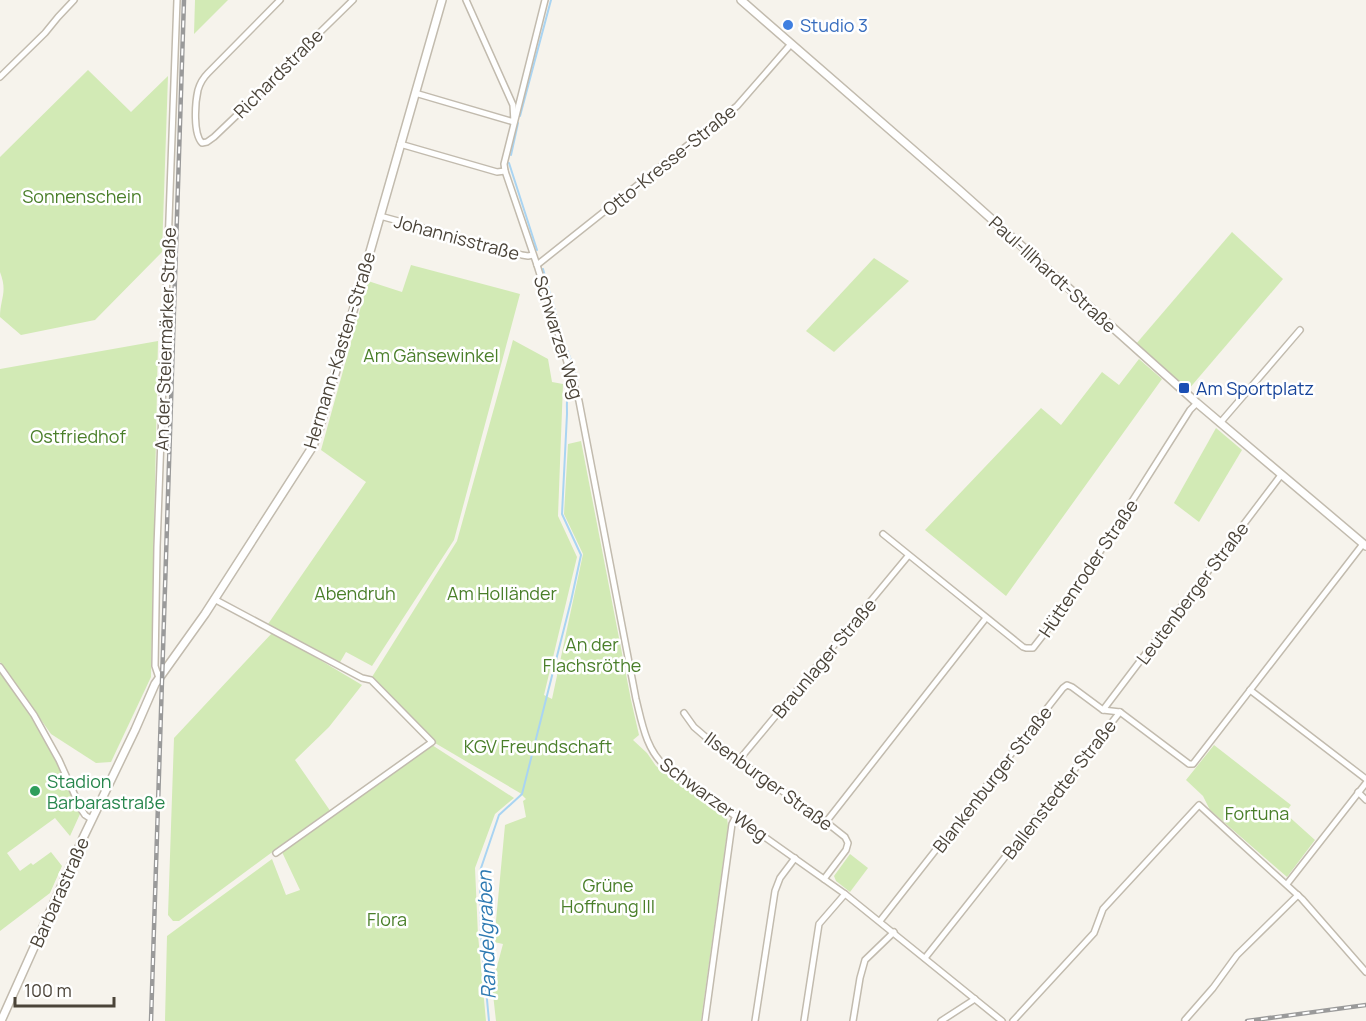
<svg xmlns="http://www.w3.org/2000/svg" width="1366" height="1021" font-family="Manrope,sans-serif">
	<rect width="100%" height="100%" fill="#f6f3ec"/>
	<!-- green -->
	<g fill="#d2eab5">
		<path d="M195 0H228L194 34Z"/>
		<path d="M88 70 131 112 168 76 162 252 95 320 21 335 0 317C0 298 8 293 0 272V157Z"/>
		<path d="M1232 232 1283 279 1188 390 1136 344Z"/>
		<path d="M874 258 909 281 834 352 806 331Z"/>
		<path d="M411 265 520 294 454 540 372 666 346 652 339 664 268 624 366 482 321 450 368 281 402 292Z"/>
		<path d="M513 340 548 359 552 382 563 384 558 516 577 557 544 695 552 699 583 554 564 514 568 444 581 441 631 700 639 735 633 740 647 753 656 766 727 818 728 826 701 1021H496L492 985 503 944 494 942 505 825 526 817 523 801 526 799 520 793 435 743 372 677 457 541Z"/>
		<path d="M158 341 151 677 111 762 96 763 51 734 0 662V369Z"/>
		<path d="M1139 359 1162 379 1006 596 925 530 1041 408 1061 425 1102 372 1119 385Z"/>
		<path d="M1216 428 1242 450 1199 522 1174 503Z"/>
		<path d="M273 632 362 685 329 727 295 760 331 812 271 853 179 921H173L168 915 174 738Z"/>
		<path d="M0 672 31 716 59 767 80 814 70 836 55 818 7 853 20 871 31 863 33 865 51 852 62 866 50 893 0 931Z"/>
		<path d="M432 745 514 798 495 814 475 868 478 935 486 1021H165L167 936 272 859 286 895 300 890 282 852Z"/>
		<path d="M1214 745 1291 805 1285 813 1315 840 1287 877 1210 810 1203 796 1186 780Z"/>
		<path d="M850 854 868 868 850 892 836 881 834 876Z"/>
	</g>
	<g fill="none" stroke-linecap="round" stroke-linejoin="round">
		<!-- stream -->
		<g stroke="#a9d4f2" stroke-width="2">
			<path d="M520 116 551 0"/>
			<path d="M511 155 518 123"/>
			<path d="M509 163 537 250"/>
			<path d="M489 1021 481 935 480 871 499 815 522 794 571 601 581 555 562 514 567 414C567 397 565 394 577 381L572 363 563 339 543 269"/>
		</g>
		<!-- minor casing -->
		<g stroke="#c2bbae" stroke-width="8">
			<g id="minor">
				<path d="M280 0 208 73C203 78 200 83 198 90 195 103 193 134 202 143L207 142 214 137 282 72 308 44 353 0"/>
				<path d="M545 0 504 164 505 171 537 265 579 401 636 699C642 723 646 750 666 767L845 894 1002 1021"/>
				<path d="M0 77 45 33 58 17 74 0"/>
				<path d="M415 93 514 122 513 105 466 0"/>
				<path d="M400 144 497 172 505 171"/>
				<path d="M380 216 522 255 528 256 533 255"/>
				<path d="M537 265 737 106 791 44"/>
				<path d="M1220 423 1300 330"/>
				<path d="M883 534 1023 647 1026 648H1033L1065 607 1190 410 1197 403"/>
				<path d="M214 599 362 678 371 680 432 742 276 853"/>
				<path d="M0 667 34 715 59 760 81 809 85 815 91 819"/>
				<path d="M159 678 155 666 157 547 177 0"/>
				<path d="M1250 690 1366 779"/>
				<path d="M1103 710 1281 475"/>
				<path d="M684 713 694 727 708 739 826 822 845 837 848 843 846 850 824 879"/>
				<path d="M739 760 908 556"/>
				<path d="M1358 792 1366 800"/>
				<path d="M826 822 986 618"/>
				<path d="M1287 884 1366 783"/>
				<path d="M880 921 1063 688 1067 685 1072 687 1103 710 1120 712"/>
				<path d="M925 958 1120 712 1189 764H1193L1363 544"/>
				<path d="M1185 1020 1213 988 1237 955 1298 895"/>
				<path d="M705 1021 732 824 736 816"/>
				<path d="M755 1021 775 891 780 878 795 858"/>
				<path d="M804 1021 819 924 845 894"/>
				<path d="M853 1021 860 978 865 960 894 932"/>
				<path d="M941 1021 975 999"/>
				<path d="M1013 1021 1094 933 1103 909 1199 805 1302 899 1366 972"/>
			</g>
		</g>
		<!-- tertiary casing -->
		<g stroke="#c2bbae" stroke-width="10">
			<g id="tertiary">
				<path d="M741 0 958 189 1197 403 1366 546"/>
				<path d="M1 1021 83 838 135 730 155 684 205 614 313 446 319 430 442 0"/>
			</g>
		</g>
		<!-- minor -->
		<use href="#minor" stroke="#fff" stroke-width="5"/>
		<!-- tertiary -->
		<use href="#tertiary" stroke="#fff" stroke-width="7"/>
		<!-- rail casing -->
		<g stroke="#9a9a9a" stroke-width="4.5">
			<g id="rail">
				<path d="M151 1021 184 0"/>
				<path d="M1247 1021 1366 1005"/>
			</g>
		</g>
		<!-- rail -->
		<use href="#rail" stroke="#fff" stroke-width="2" stroke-dasharray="7" stroke-linecap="butt"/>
	</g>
	<!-- markers -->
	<circle fill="#3f7fe0" stroke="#fff" stroke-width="2" cx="788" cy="25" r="6"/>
	<rect fill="#1a4fb4" stroke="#fff" stroke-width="2" x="1178" y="382" width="12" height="12" rx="3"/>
	<circle fill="#2e9e5b" stroke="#fff" stroke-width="2" cx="35" cy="791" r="6"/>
	<g text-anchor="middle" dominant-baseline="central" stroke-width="5" stroke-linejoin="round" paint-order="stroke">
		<!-- shop labels -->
		<g font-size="18" fill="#366cbe" stroke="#fff" text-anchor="start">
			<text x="800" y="25">Studio 3</text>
		</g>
		<!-- street labels -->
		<g font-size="18" fill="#4b4439" stroke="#fff">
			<text transform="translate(278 73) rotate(-45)">Richardstraße</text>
			<text transform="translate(669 160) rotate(-39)">Otto-Kresse-Straße</text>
			<text transform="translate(457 237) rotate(15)">Johannisstraße</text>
			<text transform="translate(1053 274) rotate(42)">Paul-Illhardt-Straße</text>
			<text transform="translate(559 337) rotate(73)">Schwarzer Weg</text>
			<text transform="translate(165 339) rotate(-88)">An der Steiermärker Straße</text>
			<text transform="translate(339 350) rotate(-73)">Hermann-Kasten-Straße</text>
			<text transform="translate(1088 568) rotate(-56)">Hüttenroder Straße</text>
			<text transform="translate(1192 593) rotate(-53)">Leutenberger Straße</text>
			<text transform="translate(824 658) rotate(-50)">Braunlager Straße</text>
			<text transform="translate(992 779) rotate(-52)">Blankenburger Straße</text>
			<text transform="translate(769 781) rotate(36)">Ilsenburger Straße</text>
			<text transform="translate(1059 789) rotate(-52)">Ballenstedter Straße</text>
			<text transform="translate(714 799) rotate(36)">Schwarzer Weg</text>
			<text transform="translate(59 892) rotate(-66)">Barbarastraße</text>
		</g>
		<!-- park labels -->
		<g font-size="18" fill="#4a7f2a" stroke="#fff">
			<text x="82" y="196">Sonnenschein</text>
			<text x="431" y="355">Am Gänsewinkel</text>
			<text x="78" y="436">Ostfriedhof</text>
			<text x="355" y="593">Abendruh</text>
			<text x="502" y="593">Am Holländer</text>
			<text x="592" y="644">An der<tspan x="592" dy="21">Flachsröthe</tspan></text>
			<text x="538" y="746">KGV Freundschaft</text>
			<text x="1257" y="813">Fortuna</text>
			<text x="608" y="885">Grüne<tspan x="608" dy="21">Hoffnung III</tspan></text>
			<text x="387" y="919">Flora</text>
		</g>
		<!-- transit labels -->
		<g font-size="18" fill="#164399" stroke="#fff" text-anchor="start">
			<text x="1196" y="388">Am Sportplatz</text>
		</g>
		<!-- leisure labels -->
		<g font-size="18" fill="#27864d" stroke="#fff" text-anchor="start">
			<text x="47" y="781">Stadion<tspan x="47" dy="21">Barbarastraße</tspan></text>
		</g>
		<!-- water labels -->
		<g font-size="20" font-style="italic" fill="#2e7ab2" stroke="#fff">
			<text transform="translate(486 935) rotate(-92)">Randelgraben</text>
		</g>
	</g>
	<!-- scale -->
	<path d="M15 997v9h99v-9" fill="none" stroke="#4b4439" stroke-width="3"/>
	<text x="24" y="997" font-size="18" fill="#4b4439" stroke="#ffffff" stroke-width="4.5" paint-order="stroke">100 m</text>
</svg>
